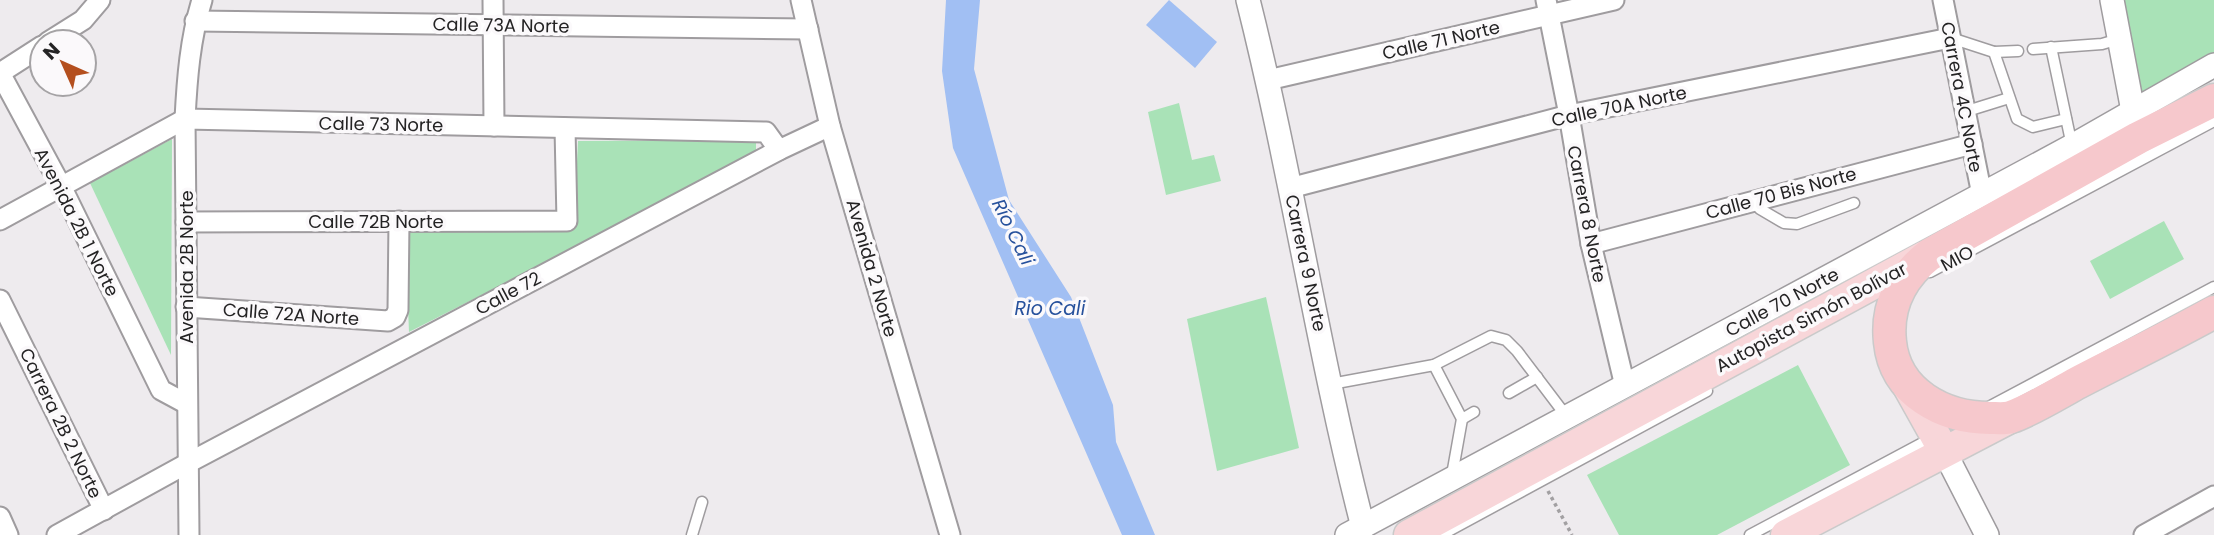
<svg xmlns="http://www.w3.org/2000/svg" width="2214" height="535" font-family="Poppins,sans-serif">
	<rect width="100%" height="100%" fill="#eeebee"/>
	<!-- green -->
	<g fill="#a9e2b7">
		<path d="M2112 0H2214V65L2133 111Z"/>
		<path d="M1179 103 1192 160 1214 155 1221 181 1166 195 1148 112Z"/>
		<path d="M172 139 171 355 90 183Z"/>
		<path d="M756 140V155L409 332 405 231 574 225 578 141Z"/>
		<path d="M2164 221 2184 259 2110 299 2090 261Z"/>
		<path d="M1266 297 1299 448 1217 471 1187 319Z"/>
		<path d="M1798 365 1850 465 1717 535H1619L1587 475Z"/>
	</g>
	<!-- water -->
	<g fill="#a1bff3">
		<path d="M946 0H980L974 69 1009 200 1071 297 1113 405 1116 442 1155 535H1122L953 148 942 71Z"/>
		<path d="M1169 0 1217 42 1195 68 1146 25Z"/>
	</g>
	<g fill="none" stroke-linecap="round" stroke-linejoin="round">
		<!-- service casing -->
		<g stroke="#9f9c9f" stroke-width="13">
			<g id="service">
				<path d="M1951 38 1994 52"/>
				<path d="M2051 47 2072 146"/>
				<path d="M2033 49 2102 44 2119 39"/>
				<path d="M2018 51 1994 52 2017 119 2033 127 2066 119"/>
				<path d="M1964 112 2009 98"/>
				<path d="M1753 201 1760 209 1784 223 1797 224 1854 203"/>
				<path d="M1930 272 2214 121"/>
				<path d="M1434 365 1462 419 1452 475"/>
				<path d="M1331 384 1434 365 1491 336 1506 340 1517 351 1567 417"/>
				<path d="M1509 393 1537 377"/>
				<path d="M1985 409 2214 287"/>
				<path d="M1462 419 1474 412"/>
				<path d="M692 535 702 502"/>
				<path d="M1441 535 1707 391"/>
				<path d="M1750 535 1932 438"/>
			</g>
		</g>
		<!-- minor casing -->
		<g stroke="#9f9c9f" stroke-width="23">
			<g id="minor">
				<path d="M493 0 494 126"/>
				<path d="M801 0 830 126 950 535"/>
				<path d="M1546 0 1569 115 1591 244 1625 386"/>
				<path d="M1943 0 1982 195"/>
				<path d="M195 21 808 29"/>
				<path d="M48 42 83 20 100 0"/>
				<path d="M0 73 61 186 161 390 187 404"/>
				<path d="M0 73 42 46"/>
				<path d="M1268 80 1614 0"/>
				<path d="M1290 188 1569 115 1950 38"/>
				<path d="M0 220 185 119 766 132 779 150"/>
				<path d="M186 222 567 221 565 128"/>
				<path d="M1591 244 1972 144"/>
				<path d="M0 300 104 510"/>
				<path d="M186 307 388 321 395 317 398 310 399 221"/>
				<path d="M0 517 8 535"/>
				<path d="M57 535 188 463 779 150 830 126"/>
				<path d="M189 535 185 119C187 79 190 39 202 0"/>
				<path d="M2144 535 2214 496"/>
			</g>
		</g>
		<!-- tertiary casing -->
		<g stroke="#9f9c9f" stroke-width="26">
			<g id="tertiary">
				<path d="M1248 0C1292 174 1318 353 1363 527"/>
				<path d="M2112 0 2133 111"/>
				<path d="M1944 451 1987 535"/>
				<path d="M1347 535 2072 146 2214 65"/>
			</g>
		</g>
		<!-- primary casing -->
		<g stroke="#cacaca" stroke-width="33">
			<g id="primary">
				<path d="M1906 383 1944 451"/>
				<path d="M1409 535 1925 256"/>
				<path d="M1786 535 2010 418"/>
			</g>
		</g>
		<!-- trunk casing -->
		<g stroke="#cacaca" stroke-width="35">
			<path id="trunk" d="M2214 100 2138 138 1929 255C1901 277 1886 306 1890 342 1895 393 1944 418 1990 418 1996 418 2005 419 2011 417 2029 411 2059 393 2077 383 2123 359 2169 337 2214 312"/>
		</g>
		<!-- path -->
		<path stroke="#a2a0a2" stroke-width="3.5" stroke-dasharray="3.5 3.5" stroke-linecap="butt" d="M1548 491 1572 535"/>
		<!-- service -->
		<use href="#service" stroke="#fff" stroke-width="10"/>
		<!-- minor -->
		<use href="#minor" stroke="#fff" stroke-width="19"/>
		<!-- tertiary -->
		<use href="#tertiary" stroke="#fff" stroke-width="23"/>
		<!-- primary -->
		<use href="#primary" stroke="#f8d6d9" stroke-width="30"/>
		<!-- trunk -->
		<use href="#trunk" stroke="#f6c8cc" stroke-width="32"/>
	</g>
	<g text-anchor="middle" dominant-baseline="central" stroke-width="7" stroke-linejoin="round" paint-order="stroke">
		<!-- street labels -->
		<g font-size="18" fill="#242324" stroke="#fbf9fb">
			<text transform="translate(501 25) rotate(1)">Calle 73A Norte</text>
			<text transform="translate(1441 40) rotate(-13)">Calle 71 Norte</text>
			<text transform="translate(1962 97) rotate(79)">Carrera 4C Norte</text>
			<text transform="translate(1619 106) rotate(-12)">Calle 70A Norte</text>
			<text transform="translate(381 124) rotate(1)">Calle 73 Norte</text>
			<text transform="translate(1781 193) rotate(-15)">Calle 70 Bis Norte</text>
			<text transform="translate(1587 214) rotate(79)">Carrera 8 Norte</text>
			<text x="376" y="221">Calle 72B Norte</text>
			<text transform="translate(77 222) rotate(63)">Avenida 2B 1 Norte</text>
			<text transform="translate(1957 258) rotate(-28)">MIO</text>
			<text transform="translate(1306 263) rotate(78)">Carrera 9 Norte</text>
			<text transform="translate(186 267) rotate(-90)">Avenida 2B Norte</text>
			<text transform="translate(872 268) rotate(74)">Avenida 2 Norte</text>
			<text transform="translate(508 293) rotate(-28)">Calle 72</text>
			<text transform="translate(1782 302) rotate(-28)">Calle 70 Norte</text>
			<text transform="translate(291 314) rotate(4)">Calle 72A Norte</text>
			<text transform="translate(1811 317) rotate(-28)">Autopista Simón Bolívar</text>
			<text transform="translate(61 423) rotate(64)">Carrera 2B 2 Norte</text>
		</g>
		<!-- water labels -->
		<g font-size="19" font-style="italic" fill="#27519c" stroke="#fbf9fb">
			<text transform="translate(1013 232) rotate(64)">Río Cali</text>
			<text x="1050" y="308">Rio Cali</text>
		</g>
	</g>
	<!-- north arrow -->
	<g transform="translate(63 63) rotate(315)"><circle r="33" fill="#fbf9fb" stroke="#a5a3a5" stroke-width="2"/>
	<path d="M0-5L12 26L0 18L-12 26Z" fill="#b44f1e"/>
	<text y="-10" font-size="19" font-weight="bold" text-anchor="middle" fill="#242324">N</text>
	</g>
</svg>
